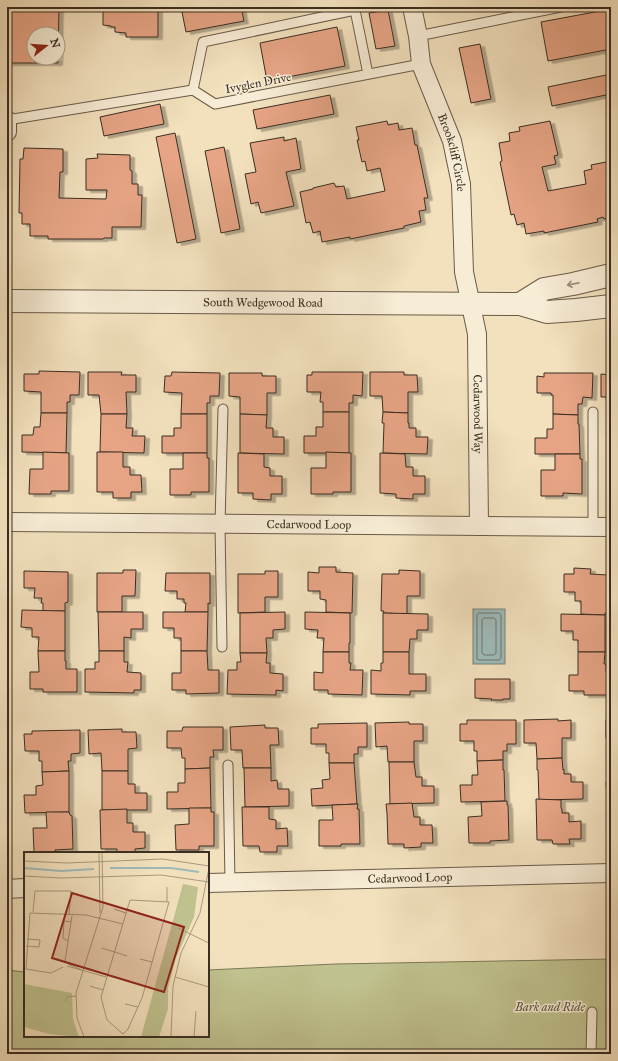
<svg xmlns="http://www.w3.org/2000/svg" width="618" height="1061" font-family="'IM FELL Great Primer',serif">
	<defs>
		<filter id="shadow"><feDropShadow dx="4.5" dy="2.5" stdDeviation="0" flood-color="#0004"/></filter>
	</defs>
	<rect width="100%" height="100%" fill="#f3e1be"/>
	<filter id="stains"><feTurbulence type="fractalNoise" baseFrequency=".005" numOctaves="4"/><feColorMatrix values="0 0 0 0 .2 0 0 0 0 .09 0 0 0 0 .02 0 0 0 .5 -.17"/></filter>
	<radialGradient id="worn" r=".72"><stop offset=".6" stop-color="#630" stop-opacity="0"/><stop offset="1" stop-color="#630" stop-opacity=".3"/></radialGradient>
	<!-- green -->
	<path fill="#bfc18e" stroke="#7c7858" d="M611 959V1054H7V970L25 972V1036H208V970L335 964Z"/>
	<!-- water -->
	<rect fill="#9ebbba" stroke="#76837d" x="473" y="609" width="32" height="55"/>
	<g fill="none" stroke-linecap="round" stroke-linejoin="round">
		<!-- shore -->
		<g stroke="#6c746e" stroke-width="1">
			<path d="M479 613H499L501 615V658L499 660H479L477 659V615Z"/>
			<path d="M484 618H494L496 620V653L494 655H484L482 653V620Z"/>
		</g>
	</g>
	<!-- building -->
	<g fill="#e6a485" stroke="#392e21" fill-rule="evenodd" filter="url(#shadow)">
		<path d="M7 7H59L58 63H7ZM34 34H58V58H34Z"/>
		<path d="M100 7H158V37H126V33L115 32V27H111V26L103 25V7Z"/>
		<path d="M210 7H241L244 21 186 32 182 12Z"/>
		<path d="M611 9V49L548 61 541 22Z"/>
		<path d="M388 10 395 46 376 49 369 13Z"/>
		<path d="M337 27 345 66 267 81 260 43Z"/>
		<path d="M480 44 491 99 471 103 459 48Z"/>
		<path d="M611 74V94L552 106 548 87Z"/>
		<path d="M330 95 334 114 257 129 253 110Z"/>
		<path d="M160 104 164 124 104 136 100 117Z"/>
		<path d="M387 121 388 125 398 123 399 130 412 128 415 145H417L428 198H424L426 210 419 211 421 222 404 226V228L350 239V237L322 242 320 231 313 233 310 222 306 223 300 192 313 189V188L334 183 336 187 344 186 347 199 385 191 380 168 367 171 365 161 362 162 357 140H359L356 127Z"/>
		<path d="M550 121 558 155 554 156 556 164 542 167 548 191 586 184 584 171 592 169 591 165 611 161V217L604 219 603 217 597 219 598 222 544 233V231L526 234 524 223 517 225 514 214 511 215 500 162 502 161 499 143 510 141 509 133 520 131 519 127Z"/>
		<path d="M175 133 196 239 177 243 156 137Z"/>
		<path d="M284 137V141L296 138 301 169 286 172 294 206 261 213 258 202 251 204 245 174 256 172 250 143Z"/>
		<path d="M224 147 240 229 221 233 205 151Z"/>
		<path d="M24 148 63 149V172H60L59 198 106 199 107 190H86V159L98 158 97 154 130 155V170L132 171V184H138V195H142L141 227H112V238H104L103 239H48V236H30V224H22V213H19L20 159H23Z"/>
		<path d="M39 371 80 372 79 395H70V402H67V413H41V392L24 391V374H39Z"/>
		<path d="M88 372H122L121 375H136V392H126L127 414H101L99 395H88Z"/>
		<path d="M172 372 220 373 219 396H210V403H207V414H181L182 393 164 392 165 376H171Z"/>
		<path d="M312 372H363L362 396 353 395V403H349V412H323V402H320L321 392H307V375H312Z"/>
		<path d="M370 372H404V375H417L418 392H408V413L383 412 382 396H370Z"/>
		<path d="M229 373H262V376H276V393H267V415L240 414V397L229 396Z"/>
		<path d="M544 373H593L592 398 583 397 582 404H578V415L553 414V395H551V393H537V376L544 377Z"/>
		<path d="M601 374 611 375V397H601Z"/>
		<path d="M323 412H349V453H304V436H316V427H323Z"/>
		<path d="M383 412 408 413V423H409V428H416V437H428L427 454 383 453 384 423H382Z"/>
		<path d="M41 413H67L66 453 22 452V435H33L34 427H40Z"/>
		<path d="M101 414H127L126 428H133L132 436H145L144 453 100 452Z"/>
		<path d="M181 414H207V453H162V436H174V428H181Z"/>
		<path d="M240 414 267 415 266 428H273V437H284V454L240 453Z"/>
		<path d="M553 414 578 415V424H579L580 454H535V438H547V429H553Z"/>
		<path d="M43 452 69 453V491H51V494H29L30 469H43Z"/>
		<path d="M97 452H123V467H130V475H141L142 492H131V498H113V492H97Z"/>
		<path d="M326 452 351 453V492H333V494H311V468H326Z"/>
		<path d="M183 453H207V458H209V492H191V495H170V469H183Z"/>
		<path d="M238 453 264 454V467L270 468V476H282V494H271V500L253 499V493H238Z"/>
		<path d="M380 453 405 454 406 467H413V476H425V494H413V499L396 498V494L380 493Z"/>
		<path d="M555 454H580V459H582V494L563 493V496H541V470H555Z"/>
		<path d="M610 454 611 455V494H610Z"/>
		<path d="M319 567H336V572L353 573 352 613 326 612V600L320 599V591H308V572L319 573Z"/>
		<path d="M574 568 591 569 590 574 608 575 607 613H605V615L581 614V601H575V592H564V574H574Z"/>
		<path d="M123 570H136L135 596H122V612H97V573H123Z"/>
		<path d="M399 570 420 571V596H407V614L383 613 384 611H381L382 574H399Z"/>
		<path d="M24 571 68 572V602L65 603V611H43V603H41L42 598H34L35 588H24Z"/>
		<path d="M265 571H278V597H265V612L238 613V574H265Z"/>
		<path d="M166 573H210V604L208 603V612H185L186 603H184V599H177V591H165Z"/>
		<path d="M22 610 65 611V651H38L39 637H32V628L21 627Z"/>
		<path d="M98 612H143V629H131V638L124 637V651H99Z"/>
		<path d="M163 612H208L207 651H181V638H174V628H163Z"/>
		<path d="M285 612V629L273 630V638H266L267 653H240V613Z"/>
		<path d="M305 612 350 613V643H349V652H323L324 638H317L318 630 305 629Z"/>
		<path d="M383 613 428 614V630H417V639H410L409 652H383Z"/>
		<path d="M561 614 605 615V652H578V640H573V631H561Z"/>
		<path d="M38 651H65V661H66V669H77V692H43V689H30V672H39Z"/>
		<path d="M99 651H124V662H128L127 672 141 673V690H134V693L85 692V669H95V662H99Z"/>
		<path d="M181 651H207L208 670H219V693L186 694V690H172V673H181Z"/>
		<path d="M323 652H349V663H351L350 670H363L362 695 328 694V690H314V672L323 673Z"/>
		<path d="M383 652H409V674H426V691H410V695L371 694V670L381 671V663H383Z"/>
		<path d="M578 652H605L604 664H606V672H611V695H584V691H569V675H578Z"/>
		<path d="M240 653H267L266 663H270V673L283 674V691L276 690V695L227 694 228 670H237V662H241Z"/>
		<path d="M475 679H510V699H503V700H491L492 699 475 698Z"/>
		<path d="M558 719V721L571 720V738H562V758L537 759 536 743H524V720Z"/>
		<path d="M467 720H516V744H507V751H503V760L477 761V751H474V741H460V724H467Z"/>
		<rect x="606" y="720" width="5" height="18"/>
		<path d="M409 722V724H423V741H414V762H388L387 746 376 747 375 723Z"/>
		<path d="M367 723V747H358V754H354V763H329V753H326V744H311V728H318V724Z"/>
		<path d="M265 725V728H278L279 745H270L271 768H243L242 750H231L230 727Z"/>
		<path d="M183 727H223V750H213L214 757H210V768L185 769V758H182L181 748H167V731H182Z"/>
		<path d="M122 729V732H136L137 748 128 749V771H102L101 753 89 754 88 730Z"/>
		<path d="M80 730V753L71 754V761H68L69 771 42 772V761H39V751H25L24 734H32V731Z"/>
		<path d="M562 758 563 770 564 769V774H571V782H583V799L539 800 538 770H537V759Z"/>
		<path d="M503 760V770H504L505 801 461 802 460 785H472V775H478L477 761Z"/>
		<path d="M389 762H414L416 777H422V786H434V803L390 804Z"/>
		<path d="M329 763H354L357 804 312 806 311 789 323 788 322 780 330 779Z"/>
		<path d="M210 768 211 808 167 809V792H178V783H185V769Z"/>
		<path d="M244 768H271V781L277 780 278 789H289V806L245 807Z"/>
		<path d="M69 771V812L25 813 24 795H36V786L43 785 42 772Z"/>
		<path d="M102 771H128V784H135V793H147V810H102Z"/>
		<path d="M606 782H611V798L607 799Z"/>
		<path d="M536 799 561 800V808L562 809V813H569V822L581 821V839H569L570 844H553L552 840H537Z"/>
		<path d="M507 801V805H508L509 840 490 841V843H469L468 817 482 816 481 802Z"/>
		<path d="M412 803 414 817H420V825H432L433 843H421V847L404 848V844H388L387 813 386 804Z"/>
		<path d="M357 804H358L357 809H359L360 844H341V846H319V820H333L332 805Z"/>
		<path d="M242 807H269V819L276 820V829L287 828 288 846H277V852H260L259 846H243Z"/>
		<path d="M189 808H211V812H214V846H199V850H176L175 825 189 824Z"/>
		<path d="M127 809V823H133V832H145V848L135 849V853H117V849H101L100 810Z"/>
		<path d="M46 812H69L70 815 72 816 73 849 55 850V853H34L33 828H47Z"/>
	</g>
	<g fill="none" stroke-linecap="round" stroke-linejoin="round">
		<!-- service casing -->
		<g stroke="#685b48" stroke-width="11">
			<g id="service">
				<path d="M418 36 561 7"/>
				<path d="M193 90 203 42 355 10 368 74"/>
				<path d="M7 120 193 90 215 104 421 64"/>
				<path d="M593 527V412"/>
				<path d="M222 647 220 524 223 409"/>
				<path d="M228 765 230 883"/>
				<path d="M591 1054 592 1012"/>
			</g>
		</g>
		<!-- minor casing -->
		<g stroke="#685b48" stroke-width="20">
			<g id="minor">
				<path id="s1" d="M412 7 418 36 421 64 452 141 461 184 464 272 477 334 479 526"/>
				<path d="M7 120V132"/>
				<path id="s2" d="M7 522 611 527"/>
				<path id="s3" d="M208 883 611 873"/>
				<path d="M7 889 25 888"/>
			</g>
		</g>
		<!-- tertiary casing -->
		<g stroke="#685b48" stroke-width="24">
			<g id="tertiary">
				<path id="s4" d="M7 301 520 304 547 312 576 310 611 306"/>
				<path d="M520 304 544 289 573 284 611 275"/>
			</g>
		</g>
		<!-- service -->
		<use href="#service" stroke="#f7ecd5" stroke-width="9"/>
		<!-- minor -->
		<use href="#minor" stroke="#f7ecd5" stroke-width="18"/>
		<!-- tertiary -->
		<use href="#tertiary" stroke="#f7ecd5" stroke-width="22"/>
	</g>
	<!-- one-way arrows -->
	<defs><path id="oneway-shaft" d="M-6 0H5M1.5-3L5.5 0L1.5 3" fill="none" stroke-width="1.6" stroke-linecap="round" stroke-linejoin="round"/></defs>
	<use stroke="#988d7b" href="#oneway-shaft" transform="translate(573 284) rotate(169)"/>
	<g text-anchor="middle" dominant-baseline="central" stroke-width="3" stroke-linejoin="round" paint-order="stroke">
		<!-- street labels -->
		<g font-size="12" fill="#392e21" stroke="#f7ecd5">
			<text transform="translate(258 83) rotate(-11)">Ivyglen Drive</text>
			<text stroke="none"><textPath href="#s1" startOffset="152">Brookcliff Circle</textPath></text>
			<text stroke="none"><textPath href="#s4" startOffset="256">South Wedgewood Road</textPath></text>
			<text stroke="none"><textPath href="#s1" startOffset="416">Cedarwood Way</textPath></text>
			<text stroke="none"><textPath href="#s2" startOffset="302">Cedarwood Loop</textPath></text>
			<text stroke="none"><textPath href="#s3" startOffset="202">Cedarwood Loop</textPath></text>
		</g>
		<!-- park labels -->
		<g font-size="12" font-style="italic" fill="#5a533c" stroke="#f7ecd5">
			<text x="550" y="1007">Bark and Ride</text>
		</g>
	</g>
	<!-- overview -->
	<g transform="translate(24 852)">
		<rect width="185" height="185" fill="#f3e1be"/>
		<path d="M159 32 174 35 170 65 152 106 144 136V157L135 185H117ZM0 132 48 141 49 167 55 185 25 182 0 175Z" fill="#bfc18e"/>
		<path fill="none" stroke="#9ebbba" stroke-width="2" d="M0 16 37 19 70 17M86 16H147L175 20"/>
		<path fill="none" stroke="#a9997f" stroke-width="1" d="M75 0 76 61M0 9 43 11 139 7 185 14M0 24 37 26 137 23 185 30M106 48 145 50 118 146 104 177 99 182 83 168 77 145ZM143 50V35M90 57 102 61M103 57 116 62M9 60 11 39H47L45 63M154 76 185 91M44 89 39 86 40 69 47 70M2 94 15 95 16 88 3 87M78 96 103 104M116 107 128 110M41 109 48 64M44 112 58 118M43 114 82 125M39 115 27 121 2 117 6 61 62 63 99 72M151 125 185 135M66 134 79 138M41 149 43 145 52 144M101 152 114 155M60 185 53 166 52 141 79 55 78 0M147 185 149 134 157 101 176 61 185 16M170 185 172 159"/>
		<path fill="#8f2418" fill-opacity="0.15" stroke="#8f2418" stroke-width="2" d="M48 41 160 75 140 140 28 106Z"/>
		<rect width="185" height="185" fill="none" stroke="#392e21" stroke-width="2"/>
	</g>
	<!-- margin -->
	<rect width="618" height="1061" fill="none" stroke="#f3e1be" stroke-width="24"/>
	<rect x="8" y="8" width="602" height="1045" fill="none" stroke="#392e21" stroke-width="2"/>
	<rect x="12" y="12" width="594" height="1037" fill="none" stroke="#392e21"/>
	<!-- north arrow -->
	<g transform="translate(46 46) rotate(73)"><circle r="19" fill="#f7ecd5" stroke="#aba08d"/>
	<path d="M0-3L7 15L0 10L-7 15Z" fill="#8f2418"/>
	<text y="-6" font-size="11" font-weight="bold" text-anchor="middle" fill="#392e21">N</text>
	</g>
	<rect width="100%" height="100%" filter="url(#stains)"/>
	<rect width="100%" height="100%" fill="url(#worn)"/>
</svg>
